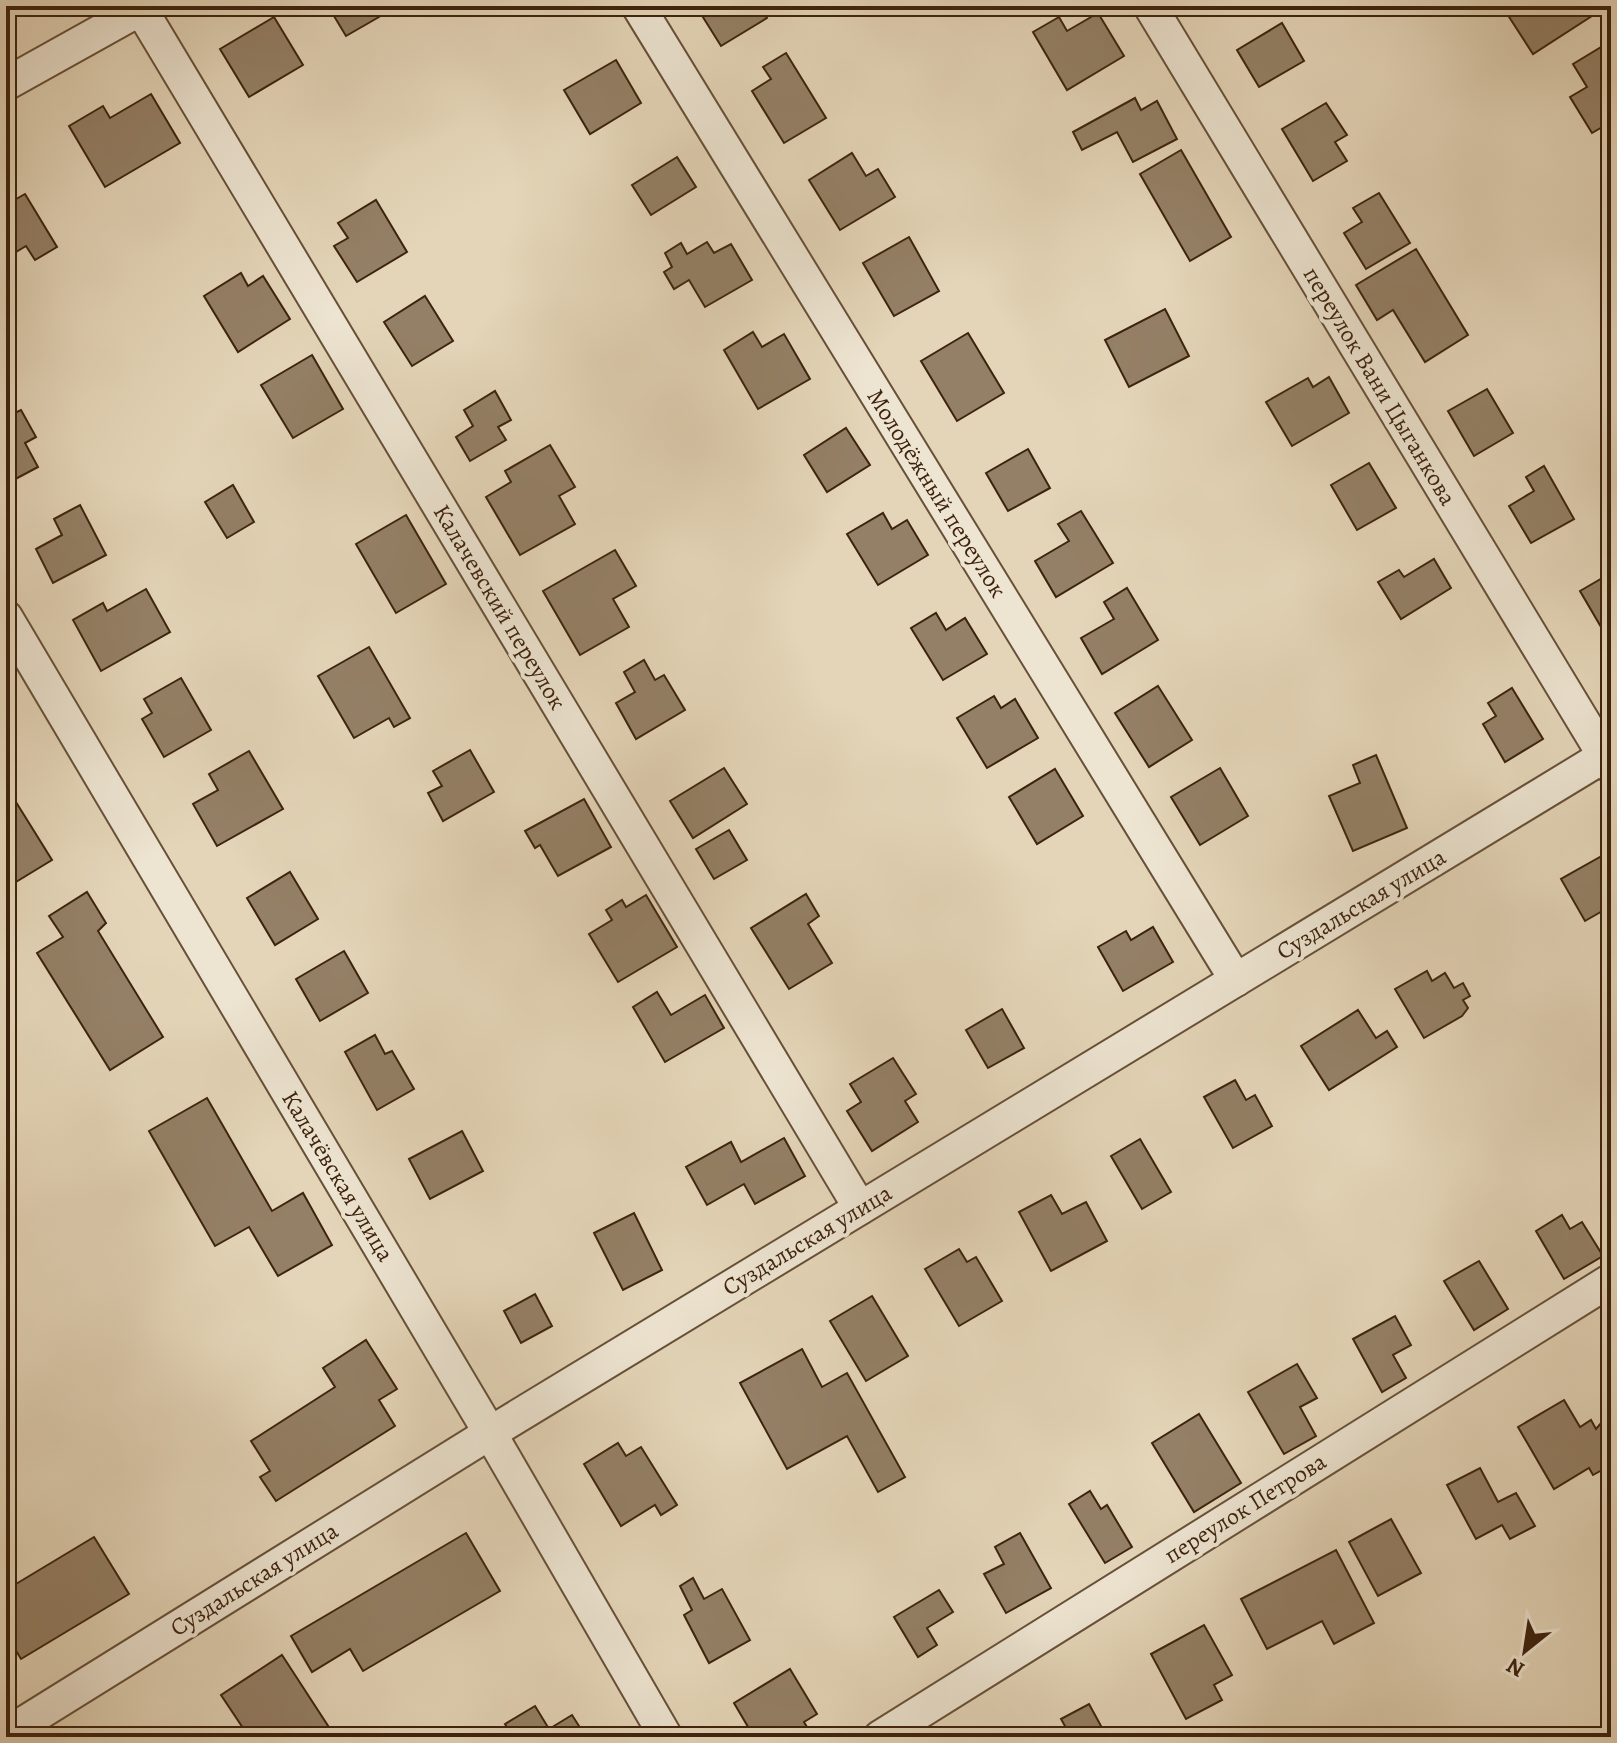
<svg xmlns="http://www.w3.org/2000/svg" width="1617" height="1743" font-family="Alegreya,serif">
	<rect width="100%" height="100%" fill="#e4d5b8"/>
	<filter id="stains"><feTurbulence type="fractalNoise" baseFrequency=".0025" numOctaves="4"/><feColorMatrix values="0 0 0 0 .2 0 0 0 0 .09 0 0 0 0 .02 0 0 0 .5 -.17"/></filter>
	<radialGradient id="worn" r=".72"><stop offset=".6" stop-color="#630" stop-opacity="0"/><stop offset="1" stop-color="#630" stop-opacity=".3"/></radialGradient>
	<!-- building -->
	<g fill="#948066" stroke="#3d230e" stroke-width="2">
		<path d="M328 6H372L379 17 346 36Z"/>
		<path d="M696 6H760L767 18 721 46Z"/>
		<path d="M1502 6H1589L1595 14 1533 54Z"/>
		<path d="M1098 13 1124 56 1067 90 1033 32 1059 17 1067 31Z"/>
		<path d="M274 17 303 65 249 97 220 49Z"/>
		<path d="M1282 23 1304 61 1259 87 1237 50Z"/>
		<path d="M1611 41V122L1592 133 1570 97 1587 87 1573 64Z"/>
		<path d="M786 53 826 118 784 143 752 91 771 79 763 67Z"/>
		<path d="M616 60 641 103 590 134 564 90Z"/>
		<path d="M151 94 180 143 105 187 69 126 103 106 110 118Z"/>
		<path d="M1135 98 1141 110 1157 101 1177 139 1133 162 1117 132 1082 150 1073 132Z"/>
		<path d="M1326 103 1347 135 1335 142 1347 161 1313 181 1282 129Z"/>
		<path d="M1181 150 1231 237 1190 261 1140 174Z"/>
		<path d="M852 153 866 176 878 169 895 197 840 230 809 180Z"/>
		<path d="M677 157 696 187 651 215 632 185Z"/>
		<path d="M1379 193 1410 243 1366 269 1344 233 1362 222 1353 208Z"/>
		<path d="M25 194 57 247 35 260 26 246 6 258V199L9 203Z"/>
		<path d="M376 200 407 252 357 282 334 246 348 238 338 223Z"/>
		<path d="M909 237 939 291 894 316 863 263Z"/>
		<path d="M707 242 714 253 731 244 752 280 705 307 689 280 674 289 664 272 672 267 665 253 681 243 687 254Z"/>
		<path d="M1416 249 1468 335 1425 362 1393 310 1377 320 1356 285Z"/>
		<path d="M241 273 248 286 263 276 290 319 238 352 204 296Z"/>
		<path d="M425 296 453 341 412 366 384 322Z"/>
		<path d="M1165 309 1189 356 1129 387 1105 340Z"/>
		<path d="M753 332 762 347 784 334 810 379 758 409 724 350Z"/>
		<path d="M968 333 1004 393 957 421 921 361Z"/>
		<path d="M312 355 343 409 293 438 261 385Z"/>
		<path d="M1329 377 1349 413 1292 446 1266 402 1308 378 1313 387Z"/>
		<path d="M1487 389 1513 433 1474 456 1448 411Z"/>
		<path d="M495 391 511 420 498 427 506 440 470 461 456 437 473 426 464 410Z"/>
		<path d="M21 410 36 437 25 443 38 467 6 484V417Z"/>
		<path d="M846 428 870 465 827 492 804 455Z"/>
		<path d="M550 445 575 487 559 496 575 524 520 555 486 497 511 482 505 471Z"/>
		<path d="M1028 449 1050 488 1008 511 986 473Z"/>
		<path d="M1369 463 1396 508 1357 530 1331 485Z"/>
		<path d="M1544 466 1574 519 1531 543 1509 506 1534 491 1526 477Z"/>
		<path d="M233 485 254 522 227 538 205 502Z"/>
		<path d="M80 505 106 555 53 583 36 549 62 535 54 519Z"/>
		<path d="M1081 511 1113 563 1056 597 1035 561 1069 541 1058 524Z"/>
		<path d="M883 513 892 529 907 520 928 555 878 585 847 534Z"/>
		<path d="M406 515 446 584 396 613 356 544Z"/>
		<path d="M615 550 636 586 613 599 629 627 580 655 543 591Z"/>
		<path d="M1434 559 1451 588 1401 619 1378 582 1399 570 1404 577Z"/>
		<path d="M1611 573V644L1580 591Z"/>
		<path d="M1127 588 1158 640 1102 674 1081 638 1114 619 1104 602Z"/>
		<path d="M146 589 170 632 101 671 73 620 103 603 107 611Z"/>
		<path d="M936 613 946 630 965 618 987 654 943 680 911 628Z"/>
		<path d="M369 647 410 718 394 727 389 718 354 738 318 676Z"/>
		<path d="M644 660 655 680 664 675 685 710 636 739 616 703 635 692 624 672Z"/>
		<path d="M181 678 211 730 164 757 142 719 152 713 144 699Z"/>
		<path d="M1158 686 1192 740 1149 767 1115 713Z"/>
		<path d="M1512 688 1543 739 1505 762 1483 724 1496 716 1488 703Z"/>
		<path d="M994 696 1001 708 1015 699 1038 738 987 768 957 718Z"/>
		<path d="M470 750 494 792 443 821 428 793 442 786 433 771Z"/>
		<path d="M249 751 283 809 217 846 193 804 218 790 209 774Z"/>
		<path d="M1376 755 1407 828 1353 851 1329 796 1360 783 1353 765Z"/>
		<path d="M724 768 747 804 693 838 670 801Z"/>
		<path d="M1220 768 1248 816 1200 845 1171 797Z"/>
		<path d="M1055 769 1083 816 1037 844 1009 797Z"/>
		<path d="M6 786 52 860 6 888Z"/>
		<path d="M584 799 611 847 558 876 540 845 535 848 525 831Z"/>
		<path d="M729 830 747 860 714 879 696 849Z"/>
		<path d="M1607 853 1611 859V906L1585 921 1561 879Z"/>
		<path d="M290 872 318 919 275 945 247 898Z"/>
		<path d="M87 892 106 923 98 931 163 1037 110 1070 37 953 63 937 49 916Z"/>
		<path d="M806 894 819 916 808 924 832 963 789 989 751 928Z"/>
		<path d="M646 895 677 947 618 982 589 934 612 920 606 910 622 900 626 907Z"/>
		<path d="M1153 927 1173 962 1123 991 1098 947 1126 931 1131 940Z"/>
		<path d="M344 951 368 993 320 1021 296 979Z"/>
		<path d="M1427 971 1432 981 1445 973 1454 988 1463 983 1470 996 1463 1000 1468 1008 1462 1016 1424 1038 1395 989Z"/>
		<path d="M657 992 671 1015 705 995 724 1028 665 1062 633 1007Z"/>
		<path d="M1002 1009 1024 1048 988 1068 966 1030Z"/>
		<path d="M1358 1010 1376 1038 1387 1031 1397 1047 1329 1090 1301 1046Z"/>
		<path d="M375 1035 385 1054 392 1051 414 1089 377 1110 345 1052Z"/>
		<path d="M893 1058 916 1094 905 1101 918 1122 872 1151 847 1111 861 1102 850 1084Z"/>
		<path d="M1235 1080 1246 1100 1255 1095 1272 1126 1233 1148 1204 1097Z"/>
		<path d="M207 1098 272 1211 303 1193 332 1245 278 1276 249 1227 215 1246 149 1131Z"/>
		<path d="M462 1131 483 1171 430 1199 409 1159Z"/>
		<path d="M784 1138 805 1176 755 1204 744 1184 707 1205 686 1167 731 1142 741 1162Z"/>
		<path d="M1140 1139 1171 1192 1142 1209 1111 1156Z"/>
		<path d="M1051 1195 1062 1214 1086 1202 1107 1241 1051 1271 1019 1212Z"/>
		<path d="M634 1213 662 1270 623 1290 594 1233Z"/>
		<path d="M1562 1215 1570 1229 1582 1222 1603 1256 1564 1279 1536 1231Z"/>
		<path d="M959 1249 967 1262 976 1257 1002 1301 959 1326 925 1269Z"/>
		<path d="M1479 1261 1508 1309 1474 1330 1444 1281Z"/>
		<path d="M535 1294 552 1326 521 1343 504 1311Z"/>
		<path d="M872 1296 908 1356 866 1381 830 1321Z"/>
		<path d="M1395 1316 1411 1345 1393 1355 1406 1378 1382 1392 1353 1339Z"/>
		<path d="M366 1340 397 1389 379 1400 395 1426 276 1501 260 1477 270 1471 251 1441 335 1387 323 1368Z"/>
		<path d="M802 1349 822 1387 847 1373 905 1477 878 1492 847 1436 787 1469 740 1383Z"/>
		<path d="M1297 1364 1317 1398 1300 1407 1316 1436 1284 1454 1248 1392Z"/>
		<path d="M1564 1400 1580 1427 1591 1420 1596 1429 1602 1422 1611 1437V1465L1593 1475 1589 1468 1554 1489 1518 1427Z"/>
		<path d="M1199 1414 1241 1483 1194 1512 1152 1443Z"/>
		<path d="M618 1443 626 1456 641 1447 677 1505 661 1515 655 1505 621 1526 584 1464Z"/>
		<path d="M1480 1468 1498 1502 1516 1493 1535 1526 1510 1539 1502 1525 1476 1539 1447 1485Z"/>
		<path d="M1090 1491 1101 1509 1107 1505 1132 1547 1105 1563 1069 1504Z"/>
		<path d="M1391 1519 1421 1573 1378 1596 1349 1542Z"/>
		<path d="M466 1533 500 1591 363 1671 350 1649 312 1672 291 1636Z"/>
		<path d="M1020 1533 1051 1588 1006 1613 984 1574 1004 1564 995 1547Z"/>
		<path d="M94 1537 129 1594 21 1659 6 1634V1590Z"/>
		<path d="M1336 1550 1374 1623 1334 1644 1322 1621 1267 1649 1241 1599Z"/>
		<path d="M693 1578 704 1599 722 1589 750 1640 709 1663 684 1615 692 1610 680 1586Z"/>
		<path d="M939 1590 953 1612 927 1628 937 1645 918 1657 894 1617Z"/>
		<path d="M1204 1625 1232 1675 1214 1685 1222 1700 1186 1719 1151 1654Z"/>
		<path d="M282 1655 334 1735 331 1737H249L221 1695Z"/>
		<path d="M790 1669 817 1714 804 1722 813 1737H754L734 1703Z"/>
		<path d="M1089 1704 1107 1737H1071L1061 1719Z"/>
		<path d="M535 1706 549 1729 572 1715 586 1737H513L505 1724Z"/>
	</g>
	<g fill="none" stroke-linecap="round" stroke-linejoin="round">
		<!-- minor casing -->
		<g stroke="#675038" stroke-width="36">
			<g id="minor">
				<path d="M139 6 860 1208"/>
				<path d="M638 6 1236 980"/>
				<path d="M1150 6 1611 767"/>
				<path d="M6 84 146 6"/>
				<path d="M6 617 490 1433 666 1737"/>
				<path d="M6 1734 490 1433 1611 752"/>
				<path d="M880 1737 1611 1280"/>
			</g>
		</g>
		<!-- minor -->
		<use href="#minor" stroke="#ede4d1" stroke-width="32"/>
	</g>
	<g text-anchor="middle" dominant-baseline="central" stroke-width="8" stroke-linejoin="round" paint-order="stroke">
		<!-- street labels -->
		<g font-size="24" fill="#3d230e" stroke="#ede4d1">
			<text transform="translate(1380 386) rotate(59)">переулок Вани Цыганкова</text>
			<text transform="translate(937 493) rotate(58)">Молодёжный переулок</text>
			<text transform="translate(500 607) rotate(59)">Калачевский переулок</text>
			<text transform="translate(1361 904) rotate(-31)">Суздальская улица</text>
			<text transform="translate(338 1176) rotate(59)">Калачёвская улица</text>
			<text transform="translate(807 1240) rotate(-31)">Суздальская улица</text>
			<text transform="translate(1245 1508) rotate(-32)">переулок Петрова</text>
			<text transform="translate(254 1579) rotate(-32)">Суздальская улица</text>
		</g>
	</g>
	<!-- margin -->
	<rect width="1617" height="1743" fill="none" stroke="#e4d5b8" stroke-width="32"/>
	<rect x="8" y="8" width="1601" height="1727" fill="none" stroke="#3d230e" stroke-width="4"/>
	<rect x="16" y="16" width="1585" height="1711" fill="none" stroke="#3d230e" stroke-width="2"/>
	<!-- north arrow -->
	<g transform="translate(1525 1651) rotate(210)" stroke="#ede4d1" stroke-width="6" paint-order="stroke">
	<path d="M0-6L14 30L0 20L-14 30Z" fill="#3d230e"/>
	<text y="-12" font-size="22" font-weight="bold" text-anchor="middle" fill="#3d230e">N</text>
	</g>
	<rect width="100%" height="100%" filter="url(#stains)"/>
	<rect width="100%" height="100%" fill="url(#worn)"/>
</svg>
